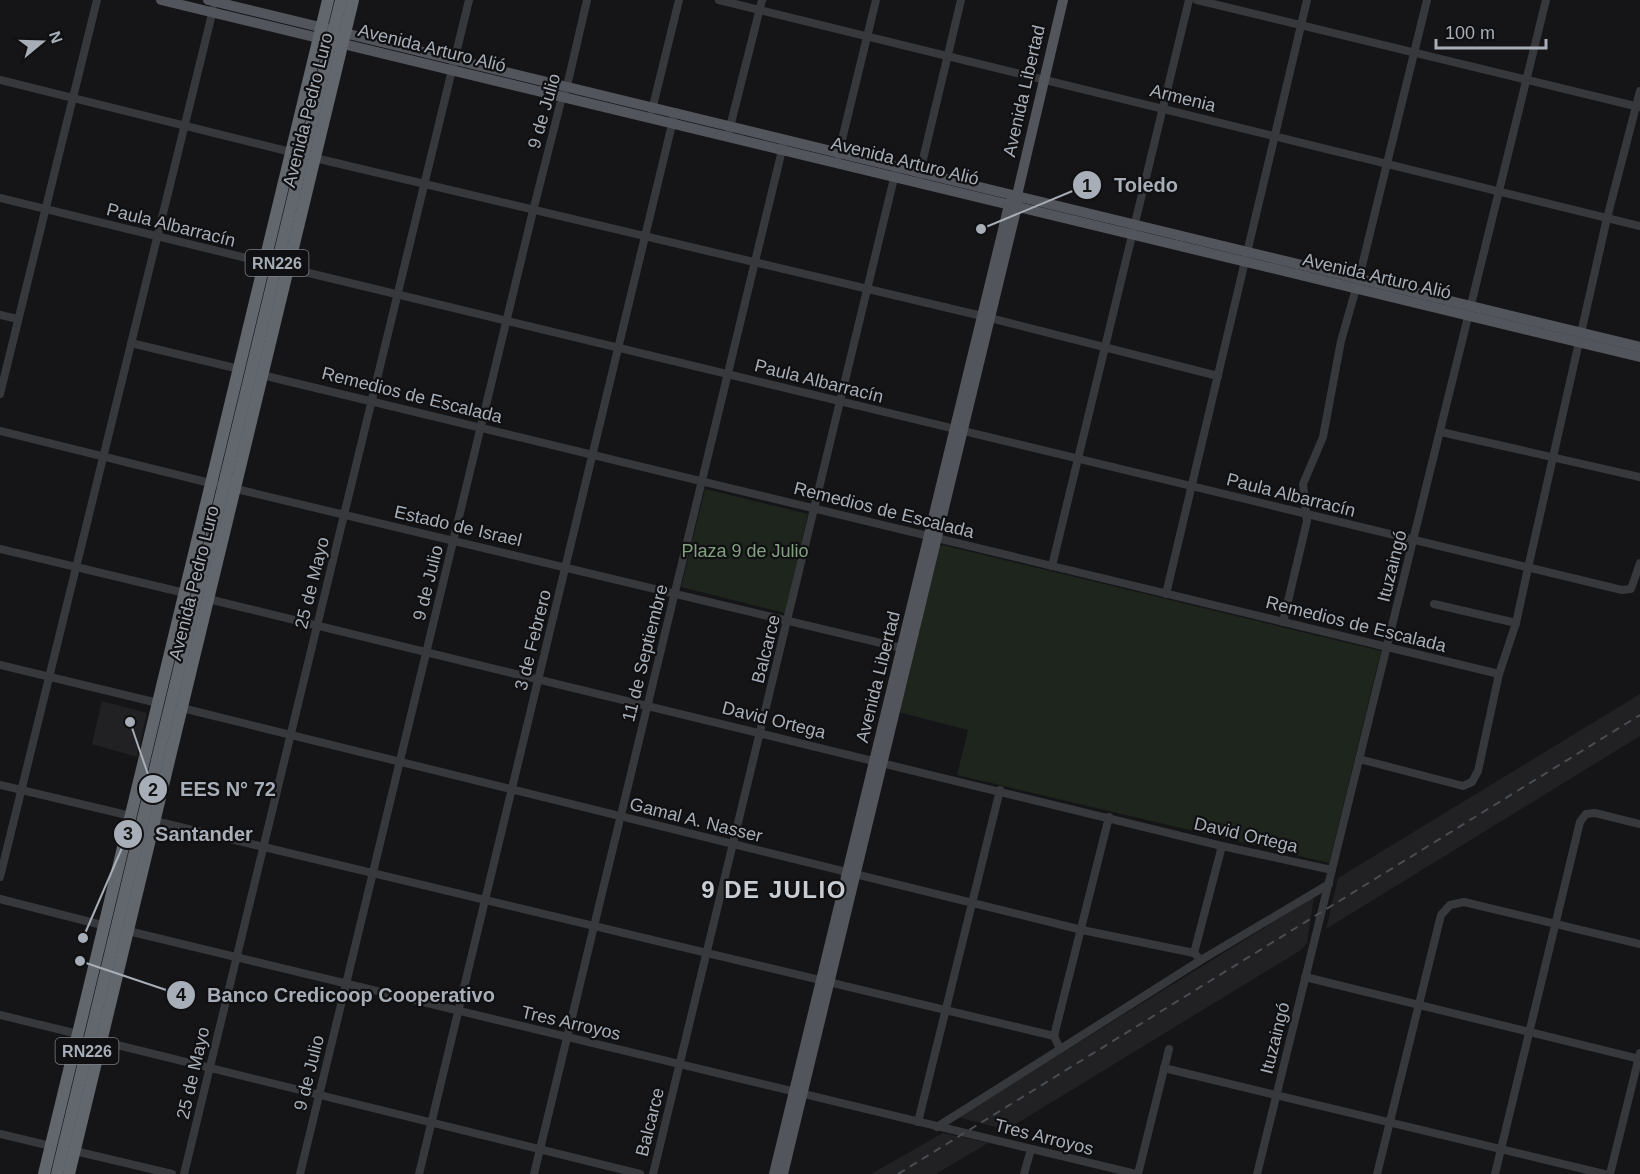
<svg xmlns="http://www.w3.org/2000/svg" width="1640" height="1174" font-family="Helvetica,sans-serif">
	<rect width="100%" height="100%" fill="#151517"/>
	<!-- built -->
	<g fill="#212124">
		<path d="M1640 694V736L1326 929 1338 878Z"/>
		<path d="M102 701 147 713 137 757 92 744Z"/>
		<path d="M1314 897 1307 943 1301 950 1006 1130 958 1117Z"/>
		<path d="M943 1133 988 1143 936 1174H871Z"/>
	</g>
	<!-- green -->
	<g fill="#1d251d">
		<path d="M705 489 808 514 785 613 681 587Z"/>
		<path d="M943 545 1381 651 1329 863 957 775 968 730 898 712 939 546Z"/>
	</g>
	<g fill="none" stroke-linecap="round" stroke-linejoin="round">
		<!-- minor -->
		<g stroke="#36383c" stroke-width="8">
			<path d="M719 0 1640 226"/>
			<path d="M1197 0 1639 107"/>
			<path d="M0 80 291 152"/>
			<path d="M652 110 679 0"/>
			<path d="M729 131 762 0"/>
			<path d="M838 156 876 0"/>
			<path d="M315 158 982 316 1218 376"/>
			<path d="M919 176 961 0"/>
			<path d="M0 198 267 263"/>
			<path d="M284 267 1622 590 1631 589 1640 563"/>
			<path d="M0 315 18 319"/>
			<path d="M131 343 239 369"/>
			<path d="M262 375 1499 674"/>
			<path d="M0 394 97 0"/>
			<path d="M0 431 214 484"/>
			<path d="M1441 432 1640 477"/>
			<path d="M232 488 906 649"/>
			<path d="M0 549 185 593"/>
			<path d="M1052 566 1189 0"/>
			<path d="M1166 594 1307 0"/>
			<path d="M208 599 1222 846 1332 870"/>
			<path d="M1434 604 1516 623"/>
			<path d="M1283 622 1307 521 1303 484 1323 437 1341 341 1359 278 1427 0"/>
			<path d="M0 665 158 703"/>
			<path d="M182 708 1082 930 1194 953 1201 960"/>
			<path d="M1359 759 1463 786 1472 782 1478 771 1499 674 1516 623 1528 568 1607 218 1640 91"/>
			<path d="M0 785 131 816"/>
			<path d="M155 821 1054 1036"/>
			<path d="M0 877 213 10"/>
			<path d="M0 899 106 926"/>
			<path d="M124 930 1136 1174"/>
			<path d="M1194 953 1222 846"/>
			<path d="M1305 977 1640 1059"/>
			<path d="M0 1015 78 1034"/>
			<path d="M101 1041 640 1174"/>
			<path d="M1060 1049 1054 1036 1109 817"/>
			<path d="M1164 1068 1604 1174"/>
			<path d="M918 1122 1000 790"/>
			<path d="M937 1127 1201 960 1329 884"/>
			<path d="M0 1134 51 1146"/>
			<path d="M75 1151 172 1174"/>
			<path d="M184 1174 469 0"/>
			<path d="M300 1174 533 211 562 97 567 86 587 0"/>
			<path d="M419 1174 675 112"/>
			<path d="M534 1174 783 146"/>
			<path d="M653 1174 895 174"/>
			<path d="M1024 1174 1031 1149"/>
			<path d="M1138 1174 1169 1049"/>
			<path d="M1257 1174 1546 0"/>
			<path d="M1377 1174 1441 915 1450 905 1464 902 1640 944"/>
			<path d="M1495 1174 1580 822 1586 814 1595 813 1640 824"/>
			<path d="M1610 1174 1640 1053"/>
		</g>
		<!-- major -->
		<g stroke="#52555b" stroke-width="10">
			<path d="M161 0 1640 357"/>
			<path d="M208 0 1640 347"/>
			<path d="M774 1174 1009 205 1013 198"/>
			<path d="M783 1174 1017 206 1018 191 1063 0"/>
		</g>
		<!-- highway -->
		<g stroke="#62676d" stroke-width="12">
			<path d="M44 1174 328 0"/>
			<path d="M57 1174 341 0"/>
			<path d="M69 1174 353 0"/>
		</g>
		<!-- rail -->
		<path stroke="#494c51" stroke-width="2" stroke-dasharray="8 6" stroke-linecap="butt" d="M898 1174 1640 715"/>
	</g>
	<g text-anchor="middle" dominant-baseline="central" stroke-width="4.5" stroke-linejoin="round" paint-order="stroke">
		<!-- shield labels -->
		<g fill="#101012" stroke="#7a7f86" stroke-width="1.5">
			<rect x="245.5" y="250" width="63" height="26" rx="4.5"/>
			<rect x="55.5" y="1038" width="63" height="26" rx="4.5"/>
		</g>
		<g font-size="16" font-weight="bold" fill="#a7aeb7">
			<text x="277" y="263">RN226</text>
			<text x="87" y="1051">RN226</text>
		</g>
		<!-- street labels -->
		<g font-size="18" fill="#a7aeb7" stroke="#101012">
			<text transform="translate(432 48) rotate(14)">Avenida Arturo Alió</text>
			<text transform="translate(1024 91) rotate(-77)">Avenida Libertad</text>
			<text transform="translate(1183 98) rotate(14)">Armenia</text>
			<text transform="translate(308 110) rotate(-76)">Avenida Pedro Luro</text>
			<text transform="translate(544 111) rotate(-74)">9 de Julio</text>
			<text transform="translate(905 161) rotate(14)">Avenida Arturo Alió</text>
			<text transform="translate(171 225) rotate(14)">Paula Albarracín</text>
			<text transform="translate(1377 276) rotate(13)">Avenida Arturo Alió</text>
			<text transform="translate(819 381) rotate(14)">Paula Albarracín</text>
			<text transform="translate(412 395) rotate(14)">Remedios de Escalada</text>
			<text transform="translate(1291 495) rotate(14)">Paula Albarracín</text>
			<text transform="translate(884 510) rotate(14)">Remedios de Escalada</text>
			<text transform="translate(458 526) rotate(13)">Estado de Israel</text>
			<text transform="translate(1392 566) rotate(-76)">Ituzaingó</text>
			<text transform="translate(194 583) rotate(-76)">Avenida Pedro Luro</text>
			<text transform="translate(312 583) rotate(-76)">25 de Mayo</text>
			<text transform="translate(428 583) rotate(-76)">9 de Julio</text>
			<text transform="translate(1356 624) rotate(14)">Remedios de Escalada</text>
			<text transform="translate(533 640) rotate(-76)">3 de Febrero</text>
			<text transform="translate(766 649) rotate(-76)">Balcarce</text>
			<text transform="translate(645 653) rotate(-76)">11 de Septiembre</text>
			<text transform="translate(878 677) rotate(-76)">Avenida Libertad</text>
			<text transform="translate(774 720) rotate(14)">David Ortega</text>
			<text transform="translate(696 820) rotate(14)">Gamal A. Nasser</text>
			<text transform="translate(1246 835) rotate(13)">David Ortega</text>
			<text transform="translate(571 1023) rotate(13)">Tres Arroyos</text>
			<text transform="translate(1275 1038) rotate(-76)">Ituzaingó</text>
			<text transform="translate(193 1073) rotate(-77)">25 de Mayo</text>
			<text transform="translate(309 1073) rotate(-76)">9 de Julio</text>
			<text transform="translate(650 1122) rotate(-76)">Balcarce</text>
			<text transform="translate(1044 1137) rotate(14)">Tres Arroyos</text>
		</g>
		<!-- park labels -->
		<g font-size="18" fill="#81a17f" stroke="#101012">
			<text x="745" y="551">Plaza 9 de Julio</text>
		</g>
		<!-- district labels -->
		<g font-size="24" font-weight="bold" letter-spacing="1.5" fill="#c8cdd3" stroke="#101012">
			<text x="774" y="889">9 DE JULIO</text>
		</g>
	</g>
	<!-- callouts -->
	<path fill="none" stroke="#a7aeb7" stroke-width="2" d="M981 229L1087 185M130 722L153 789M83 938L128 834M80 961L181 995"/>
	<g fill="#a7aeb7" stroke="#101012" stroke-width="2">
		<circle cx="981" cy="229" r="6"/>
		<circle cx="130" cy="722" r="6"/>
		<circle cx="83" cy="938" r="6"/>
		<circle cx="80" cy="961" r="6"/>
		<circle cx="1087" cy="185" r="15"/>
		<circle cx="153" cy="789" r="15"/>
		<circle cx="128" cy="834" r="15"/>
		<circle cx="181" cy="995" r="15"/>
	</g>
	<g font-size="18" text-anchor="middle" font-weight="bold" fill="#111">
		<text x="1087" y="192">1</text>
		<text x="153" y="796">2</text>
		<text x="128" y="840">3</text>
		<text x="181" y="1001">4</text>
	</g>
	<g font-size="20" text-anchor="middle" font-weight="bold" fill="#a7aeb7" stroke="#101012" stroke-width="4.5" stroke-linejoin="round" paint-order="stroke">
		<text x="1146" y="192">Toledo</text>
		<text x="228" y="796">EES N° 72</text>
		<text x="204" y="841">Santander</text>
		<text x="351" y="1002">Banco Credicoop Cooperativo</text>
	</g>
	<!-- north arrow -->
	<g transform="translate(42 42) rotate(71)" stroke="#101012" stroke-width="4.5" paint-order="stroke">
	<path d="M0-4.5L10 22L0 15L-10 22Z" fill="#a7aeb7"/>
	<text y="-9" font-size="16" font-weight="bold" text-anchor="middle" fill="#a7aeb7">N</text>
	</g>
	<!-- scale -->
	<path d="M1436 39v9h110v-9" fill="none" stroke="#a7aeb7" stroke-width="3"/>
	<text x="1445" y="39" font-size="18" fill="#a7aeb7" stroke="#101012" stroke-width="4.5" paint-order="stroke">100 m</text>
</svg>
